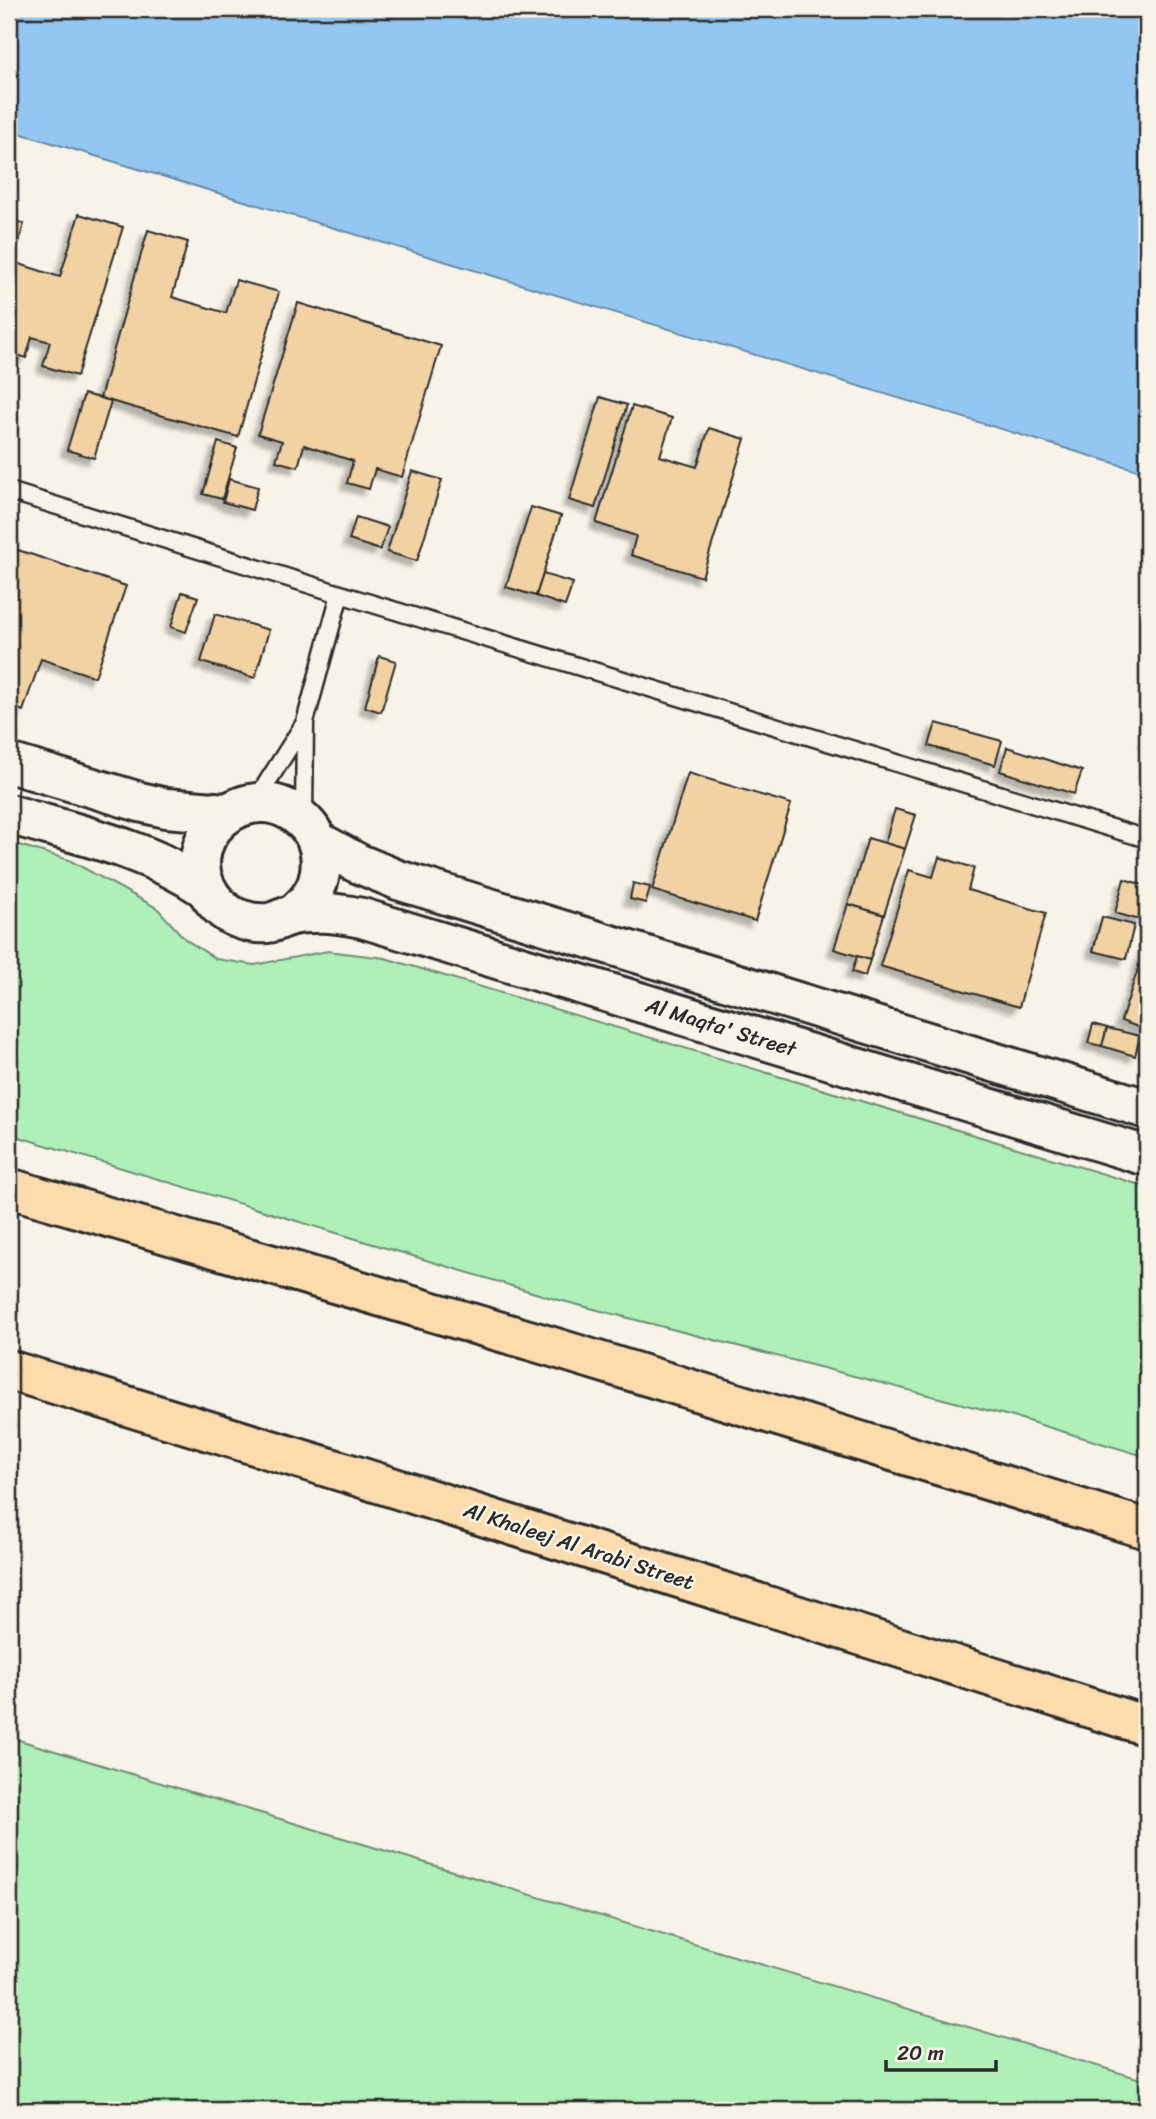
<svg xmlns="http://www.w3.org/2000/svg" width="1156" height="2119" font-family="Sriracha,sans-serif">
	<defs>
		<filter id="shadow"><feDropShadow dx="-6" dy="6" stdDeviation="2" flood-color="#0004"/></filter>
	</defs>
	<rect width="100%" height="100%" fill="#f7f3e8"/>
	<filter id="ink" filterUnits="userSpaceOnUse"><feTurbulence type="fractalNoise" baseFrequency=".0143" numOctaves="2"/><feDisplacementMap in="SourceGraphic" scale="14" xChannelSelector="R" yChannelSelector="G"/><feConvolveMatrix kernelMatrix="1 2 1 2 8 2 1 2 1" color-interpolation-filters="sRGB"/></filter>
	<g filter="url(#ink)">
		<!-- green -->
		<g fill="#aff0b9" stroke="#6d8e72" stroke-width="2">
			<path d="M9 842 69 860 157 908 185 939 216 959 254 965 328 951 385 958 1147 1187V1457L1021 1419 555 1299 9 1134Z"/>
			<path d="M9 1737 1147 2081V2110H9Z"/>
		</g>
		<!-- water -->
		<path fill="#93c7f1" stroke="#6989a2" stroke-width="2" d="M9 9H1147V473L9 130Z"/>
		<!-- building -->
		<g fill="#f0d2a3" stroke="#2b2b2b" stroke-width="2" filter="url(#shadow)">
			<path d="M79 214 123 227 77 376 43 366 50 342 32 337 26 358 9 352V219L24 224 13 262 60 277Z"/>
			<path d="M148 230 188 242 172 297 226 313 236 280 279 292 238 437 100 398Z"/>
			<path d="M298 303 441 346 402 477 375 469 369 489 347 483 353 461 304 445 298 467 276 461 282 441 258 434Z"/>
			<path d="M84 394 111 401 94 458 67 450Z"/>
			<path d="M600 397 627 405 595 508 569 500Z"/>
			<path d="M632 406 672 418 660 456 697 467 709 428 745 439 702 577 631 555 636 536 596 523Z"/>
			<path d="M218 442 237 448 222 499 203 494Z"/>
			<path d="M412 471 442 480 417 561 387 552Z"/>
			<path d="M229 479 258 487 252 510 223 502Z"/>
			<path d="M531 507 561 516 536 596 506 587Z"/>
			<path d="M356 517 388 527 380 550 349 540Z"/>
			<path d="M9 547 126 586 95 677 41 659 23 711 9 706Z"/>
			<path d="M543 574 573 583 565 606 536 596Z"/>
			<path d="M182 592 198 597 186 632 171 627Z"/>
			<path d="M215 614 269 630 255 678 201 662Z"/>
			<path d="M379 656 396 661 381 712 365 707Z"/>
			<path d="M936 723 1002 741 995 765 929 746Z"/>
			<path d="M1007 747 1082 771 1074 794 1000 771Z"/>
			<path d="M688 773 791 804 755 921 652 890Z"/>
			<path d="M895 809 916 815 905 849 885 843Z"/>
			<path d="M868 838 905 849 884 915 848 904Z"/>
			<path d="M939 857 974 868 968 890 1046 913 1019 1007 880 966 909 870 933 877Z"/>
			<path d="M1124 879 1147 886V895L1140 920 1115 913Z"/>
			<path d="M633 883 650 887 646 903 630 899Z"/>
			<path d="M848 904 884 915 870 960 834 949Z"/>
			<path d="M1102 917 1134 925 1126 959 1093 951Z"/>
			<path d="M1147 941V1030L1121 1021Z"/>
			<path d="M857 956 870 960 865 976 852 972Z"/>
			<path d="M1093 1024 1107 1028 1102 1046 1088 1043Z"/>
			<path d="M1107 1028 1140 1036 1135 1056 1102 1046Z"/>
		</g>
		<g fill="none" stroke-linecap="round" stroke-linejoin="round">
			<!-- service casing -->
			<g stroke="#2b2b2b" stroke-width="21">
				<g id="service">
					<path d="M9 491 340 594 1147 839"/>
					<path d="M254 803 304 724"/>
					<path d="M304 817 305 722 340 594"/>
				</g>
			</g>
			<!-- tertiary casing -->
			<g stroke="#2b2b2b" stroke-width="44">
				<g id="tertiary">
					<path d="M9 763 140 802 166 808 226 813"/>
					<path d="M9 814C75 834 147 848 205 888"/>
					<path d="M317 841 357 863 398 880 1147 1109"/>
					<path d="M293 915C298 910 304 906 308 900 325 879 325 846 308 826 253 762 160 845 219 906 230 918 252 925 268 923 277 922 285 916 293 915 300 913 308 913 315 913 331 912 347 915 362 918L1147 1156"/>
				</g>
			</g>
			<!-- motorway casing -->
			<g stroke="#2b2b2b" stroke-width="44">
				<g id="motorway">
					<path d="M9 1188 546 1345 1147 1529"/>
					<path d="M9 1370 350 1474 1147 1726"/>
				</g>
			</g>
			<!-- service -->
			<use href="#service" stroke="#f7f3e8" stroke-width="16"/>
			<!-- tertiary -->
			<use href="#tertiary" stroke="#f7f3e8" stroke-width="38"/>
			<!-- motorway -->
			<use href="#motorway" stroke="#fcdcac" stroke-width="38"/>
		</g>
	</g>
	<g text-anchor="middle" dominant-baseline="central" stroke-width="5" stroke-linejoin="round" paint-order="stroke">
		<!-- street labels -->
		<g font-size="21" fill="#2b2b2b" stroke="#f7f3e8">
			<text transform="translate(721 1027) rotate(17)">Al Maqta' Street</text>
			<text transform="translate(579 1546) rotate(18)">Al Khaleej Al Arabi Street</text>
		</g>
	</g>
	<!-- margin -->
	<rect width="1156" height="2119" fill="none" stroke="#f7f3e8" stroke-width="35"/>
	<rect x="18" y="18" width="1121" height="2084" fill="none" stroke="#2b2b2b" stroke-width="2.5" filter="url(#ink)"/>
	<!-- scale -->
	<path d="M886 2060v10h110v-10" fill="none" stroke="#2b2b2b" stroke-width="3.5"/>
	<text x="897" y="2060" font-size="21" fill="#2b2b2b" stroke="#f7f3e8" stroke-width="5" paint-order="stroke">20 m</text>
</svg>
